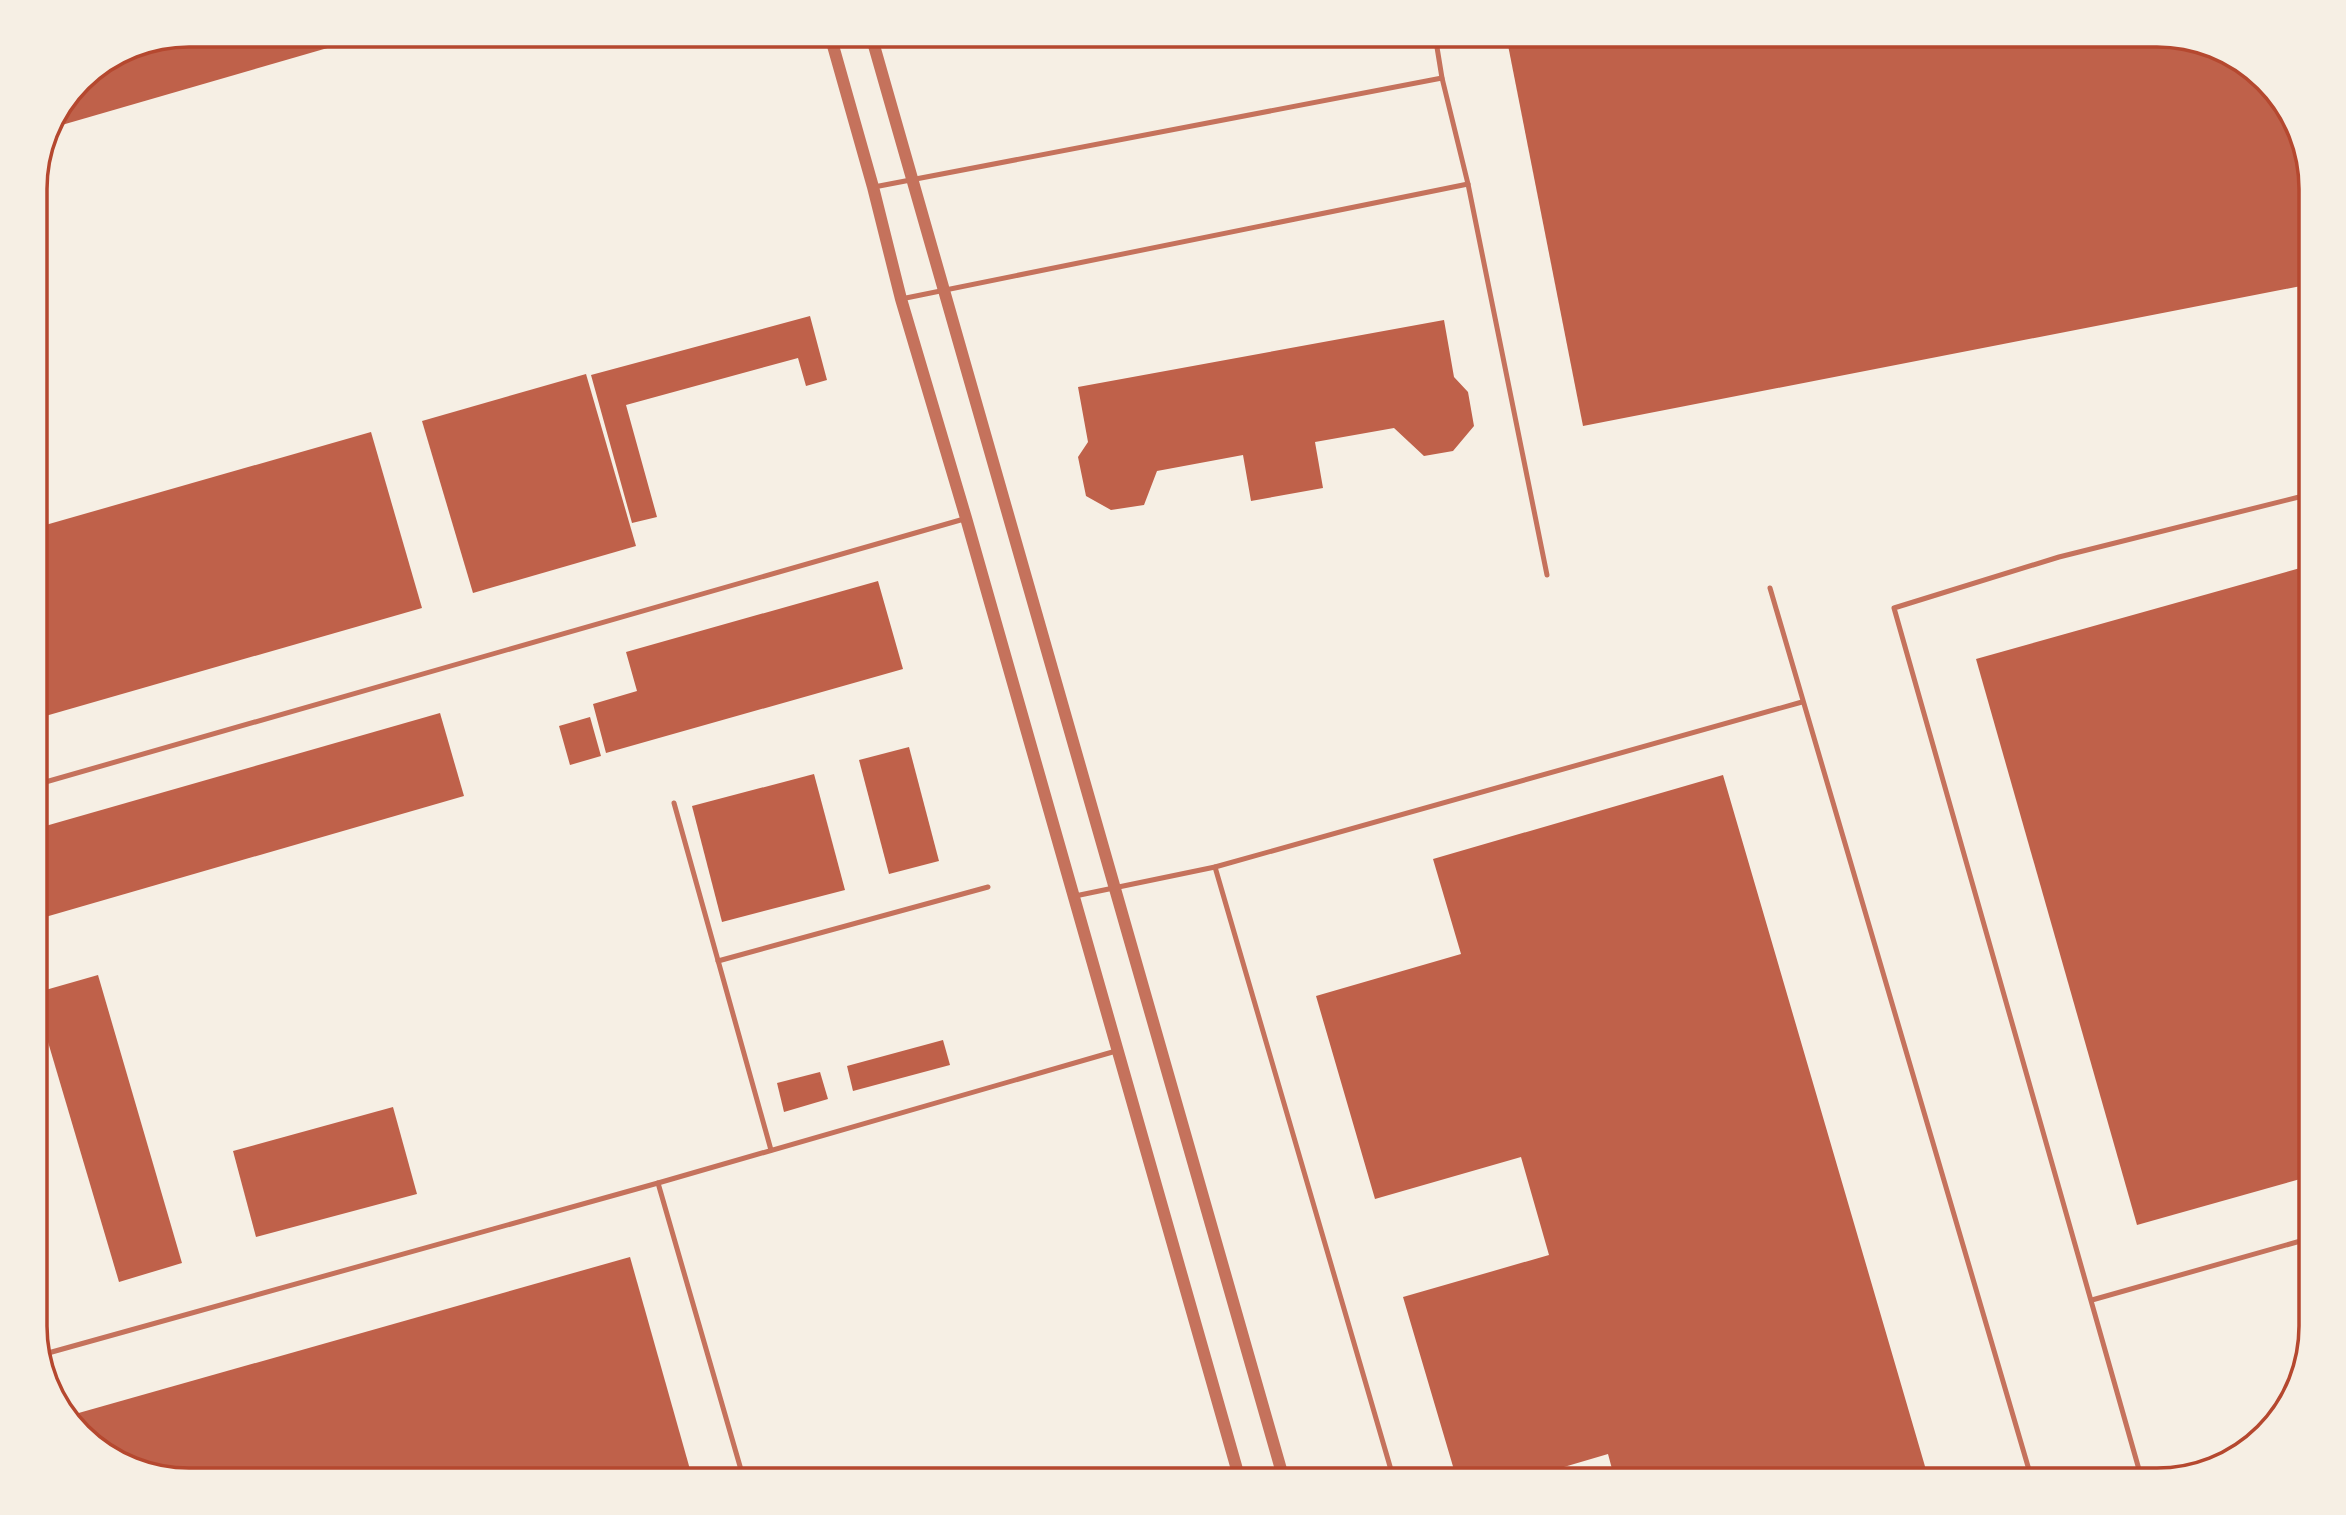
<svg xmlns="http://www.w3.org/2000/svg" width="2346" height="1515" font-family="'Fira Sans Condensed',sans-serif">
	<rect width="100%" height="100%" fill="#f6efe4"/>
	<!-- building -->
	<g fill="#bf614a">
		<path d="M189 35H369V36L48 129 80 80 131 47Z"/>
		<path d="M1506 35H2157L2242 61 2291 113 2311 189V284L1583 426Z"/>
		<path d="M810 316 827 380 806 386 798 358 626 405 657 517 632 523 591 375Z"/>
		<path d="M1444 320 1454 377 1468 392 1474 426 1453 451 1424 456 1394 428 1315 442 1323 488 1251 501 1243 455 1157 471 1144 505 1111 510 1086 496 1078 457 1088 442 1078 387Z"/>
		<path d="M586 374 636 546 473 593 422 421Z"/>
		<path d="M371 432 422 608 35 719V528Z"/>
		<path d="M2311 565V1176L2137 1225 1976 659Z"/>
		<path d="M878 581 903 669 606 753 593 704 637 691 626 652Z"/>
		<path d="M440 713 464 796 35 920V829Z"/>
		<path d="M590 717 601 756 570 765 559 726Z"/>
		<path d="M909 747 939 861 889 874 859 760Z"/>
		<path d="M814 774 845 890 722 922 692 806Z"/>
		<path d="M1723 775 1929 1480H1615L1608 1454 1520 1480H1457L1403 1297 1549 1255 1521 1157 1375 1199 1316 996 1461 954 1433 859Z"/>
		<path d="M98 975 182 1263 119 1282 35 998V993Z"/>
		<path d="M943 1040 950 1065 853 1091 847 1066Z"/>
		<path d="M820 1072 828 1099 784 1112 777 1083Z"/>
		<path d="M393 1107 417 1194 256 1237 233 1151Z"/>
		<path d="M630 1257 693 1480H189L104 1454 68 1416Z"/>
	</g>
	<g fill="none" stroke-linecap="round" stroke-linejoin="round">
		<!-- service -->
		<g stroke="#c5725c" stroke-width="5">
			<path d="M1435 35 1442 78 1468 184 1547 575"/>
			<path d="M874 187 1442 78"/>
			<path d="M901 299 1468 184"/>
			<path d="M1770 588 2032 1480"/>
			<path d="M35 785 964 519"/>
			<path d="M674 803 771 1150"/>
			<path d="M1215 867 1394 1480"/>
			<path d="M1075 896 1215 867 1802 702"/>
			<path d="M718 961 988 887"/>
			<path d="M658 1183 744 1480"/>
			<path d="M2092 1300 2311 1238"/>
			<path d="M35 1309 48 1353"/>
			<path d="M41 1355 658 1183 1116 1051"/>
			<path d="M2142 1480 1894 608 2059 557 2311 494"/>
		</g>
		<!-- tertiary -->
		<g stroke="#c5725c" stroke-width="12">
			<path d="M830 35 873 187 901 299 966 518 1240 1480"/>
			<path d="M871 35 1284 1480"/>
		</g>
	</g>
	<!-- crop -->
	<path d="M0 0H2346V1515H0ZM189 47H2157A142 142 0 0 1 2299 189V1326A142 142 0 0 1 2157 1468H189A142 142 0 0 1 47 1326V189A142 142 0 0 1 189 47Z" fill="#f6efe4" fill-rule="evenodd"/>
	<path fill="none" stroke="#b5482f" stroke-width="3.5" d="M189 47H2157A142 142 0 0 1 2299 189V1326A142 142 0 0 1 2157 1468H189A142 142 0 0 1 47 1326V189A142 142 0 0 1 189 47Z"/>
</svg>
